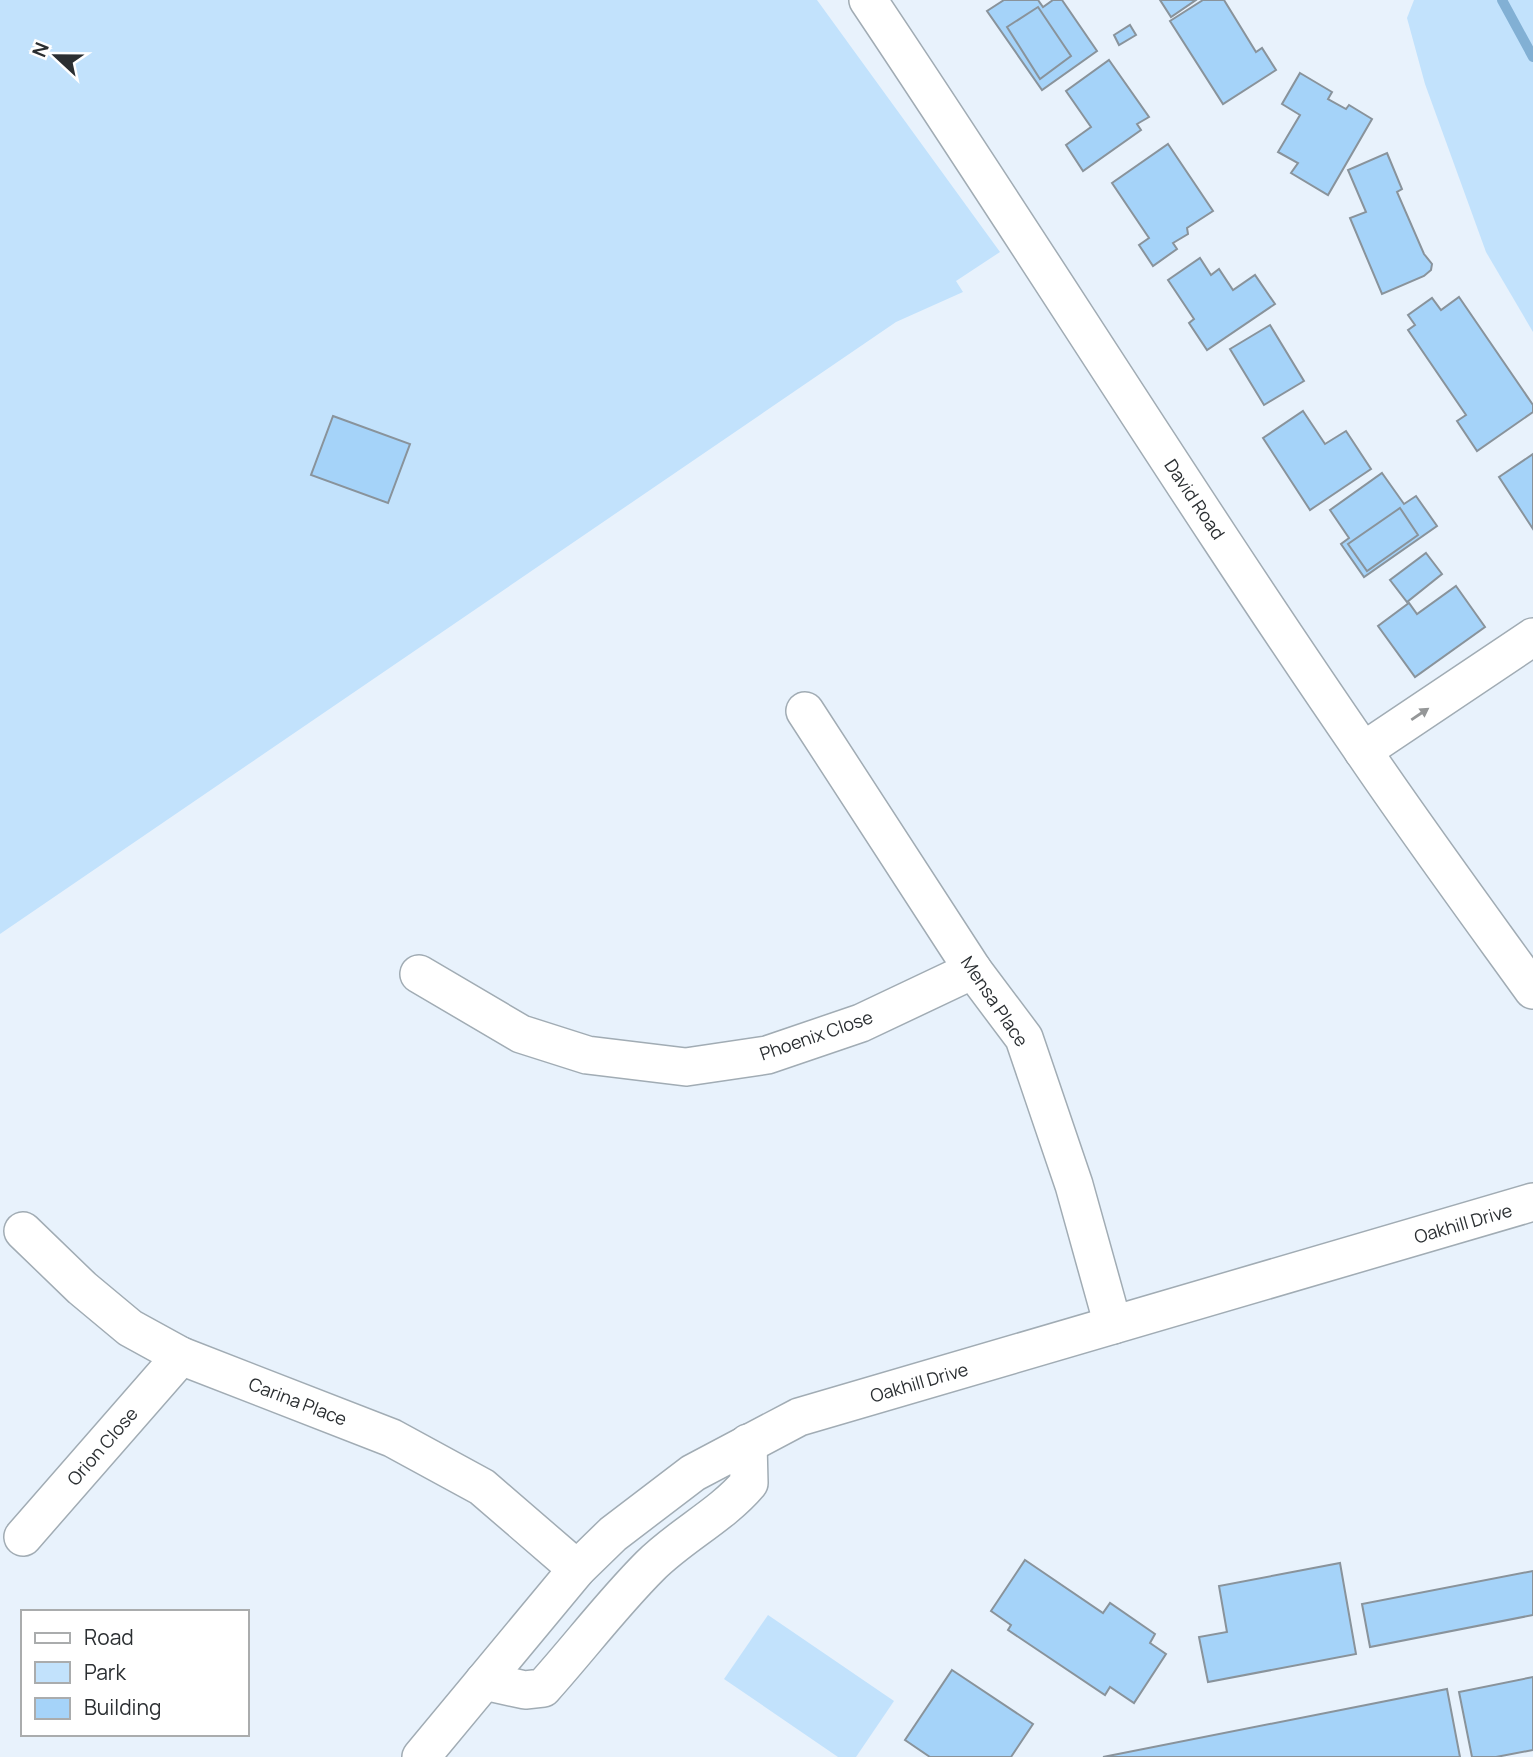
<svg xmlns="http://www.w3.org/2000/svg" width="1533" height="1757" font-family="Manrope,sans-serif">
	<rect width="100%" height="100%" fill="#e8f2fc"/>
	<!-- green -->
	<g fill="#c2e2fc">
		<path d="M0 0H817L1000 252 956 281 963 292 896 322 0 934Z"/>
		<path d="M1414 0H1533V332L1486 252 1425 84 1407 18Z"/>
		<path d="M768 1615 894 1701 856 1757H838L724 1679Z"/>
	</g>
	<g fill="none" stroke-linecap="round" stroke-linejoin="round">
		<!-- stream -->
		<path stroke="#82b0d4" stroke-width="10" d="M1502 0 1533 57"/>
	</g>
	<!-- building -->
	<g fill="#a5d3f9" stroke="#89939b" stroke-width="2">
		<path d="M1004 0H1038L1043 7 1053 0H1062L1097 51 1042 90 987 11Z"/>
		<path d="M1160 0H1196L1171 17Z"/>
		<path d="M1203 0H1224L1256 52 1262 48 1276 70 1223 104 1170 21Z"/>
		<path d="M1038 7 1071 56 1040 79 1007 27Z"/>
		<path d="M1130 25 1136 35 1119 45 1114 35Z"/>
		<path d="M1109 60 1149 117 1137 124 1141 130 1083 171 1066 145 1091 127 1066 91Z"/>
		<path d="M1300 73 1332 92 1328 99 1346 109 1349 105 1372 119 1328 195 1291 173 1298 163 1278 152 1300 115 1282 104Z"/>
		<path d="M1168 144 1213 211 1187 228 1188 234 1173 243 1177 249 1153 266 1139 245 1149 238 1112 183Z"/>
		<path d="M1387 153 1402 189 1397 192 1424 254 1432 264 1431 270 1424 276 1382 294 1350 218 1366 212 1348 170Z"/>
		<path d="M1200 258 1211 275 1219 269 1233 290 1255 275 1275 304 1207 350 1189 323 1194 319 1168 280Z"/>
		<path d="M1459 297 1533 405V412L1477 451 1457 421 1466 415 1408 330 1415 325 1408 315 1432 298 1441 310Z"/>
		<path d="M1270 325 1304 381 1264 405 1230 349Z"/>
		<path d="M1303 411 1325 444 1346 431 1371 469 1310 510 1263 438Z"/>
		<path d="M333 416 410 444 388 503 311 475Z"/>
		<path d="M1533 454V529L1499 477Z"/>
		<path d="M1382 473 1404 504 1416 496 1437 526 1364 577 1341 544 1349 538 1330 510Z"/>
		<path d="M1400 508 1418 535 1367 571 1348 544Z"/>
		<path d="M1426 553 1442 574 1407 602 1390 580Z"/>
		<path d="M1456 586 1485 627 1415 677 1378 626 1409 603 1417 614Z"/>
		<path d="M1025 1560 1103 1613 1110 1603 1155 1634 1150 1643 1166 1654 1134 1703 1110 1687 1105 1695 1008 1630 1011 1625 991 1611Z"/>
		<path d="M1340 1563 1356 1654 1208 1682 1199 1637 1227 1632 1219 1586Z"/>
		<path d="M1533 1571V1615L1370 1647 1362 1604Z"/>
		<path d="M952 1670 1033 1724 1011 1757H930L905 1740Z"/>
		<path d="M1533 1677V1750L1496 1757H1472L1459 1692Z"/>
		<path d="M1447 1689 1460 1757H1103Z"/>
	</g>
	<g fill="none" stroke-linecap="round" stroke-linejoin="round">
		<!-- minor casing -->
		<g stroke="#a1acb4" stroke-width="40">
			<g id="minor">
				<path d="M868 0C1035 249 1193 504 1363 751 1418 832 1476 911 1533 990"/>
				<path d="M805 711 973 970 1024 1038 1074 1185 1113 1325"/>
				<path d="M1363 751 1533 637"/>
				<path d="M419 974 521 1034 587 1055 686 1067 767 1055 861 1023 973 970"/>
				<path d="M23 1231 82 1288 130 1328 181 1356 392 1438 482 1487 577 1569"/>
				<path d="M23 1537 181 1356"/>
				<path d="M484 1681 525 1690 543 1688C579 1648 612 1604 650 1566 681 1535 721 1516 749 1483L748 1443"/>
				<path d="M421 1757 577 1569 613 1534 693 1473 799 1417 1533 1202"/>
			</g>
		</g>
		<!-- minor -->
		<use href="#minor" stroke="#fff" stroke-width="37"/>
	</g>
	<!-- one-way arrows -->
	<defs><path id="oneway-solid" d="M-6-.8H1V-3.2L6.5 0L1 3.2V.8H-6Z" transform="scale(1.75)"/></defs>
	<use fill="#959798" href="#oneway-solid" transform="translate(1420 714) rotate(-34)"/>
	<g text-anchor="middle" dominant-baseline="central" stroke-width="6" stroke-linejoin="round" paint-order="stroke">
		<!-- street labels -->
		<g font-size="18" fill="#2b2f32" stroke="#fff">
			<text transform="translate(1195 499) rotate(56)">David Road</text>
			<text transform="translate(995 1001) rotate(56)">Mensa Place</text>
			<text transform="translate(816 1035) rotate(-19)">Phoenix Close</text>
			<text transform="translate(1463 1223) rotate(-16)">Oakhill Drive</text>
			<text transform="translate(919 1382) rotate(-16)">Oakhill Drive</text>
			<text transform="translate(298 1401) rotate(21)">Carina Place</text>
			<text transform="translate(102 1446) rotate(-49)">Orion Close</text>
		</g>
	</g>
	<!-- legend -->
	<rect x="21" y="1610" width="228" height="126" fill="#ffffff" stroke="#aaacad" stroke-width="2"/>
	<rect x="35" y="1633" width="35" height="10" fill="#ffffff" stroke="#aaacad" stroke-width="2"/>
	<text x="84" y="1645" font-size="21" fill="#2b2f32">Road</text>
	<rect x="35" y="1662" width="35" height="21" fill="#c2e2fc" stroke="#aaacad" stroke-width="2"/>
	<text x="84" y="1680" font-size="21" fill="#2b2f32">Park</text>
	<rect x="35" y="1698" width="35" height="21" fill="#a5d3f9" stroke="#aaacad" stroke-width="2"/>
	<text x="84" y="1715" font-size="21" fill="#2b2f32">Building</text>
	<!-- north arrow -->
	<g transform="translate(56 56) rotate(292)" stroke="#ffffff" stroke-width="5" paint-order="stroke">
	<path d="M0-5L12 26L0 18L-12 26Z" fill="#2b2f32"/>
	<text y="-10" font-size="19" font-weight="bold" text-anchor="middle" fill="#2b2f32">N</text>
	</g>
</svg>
